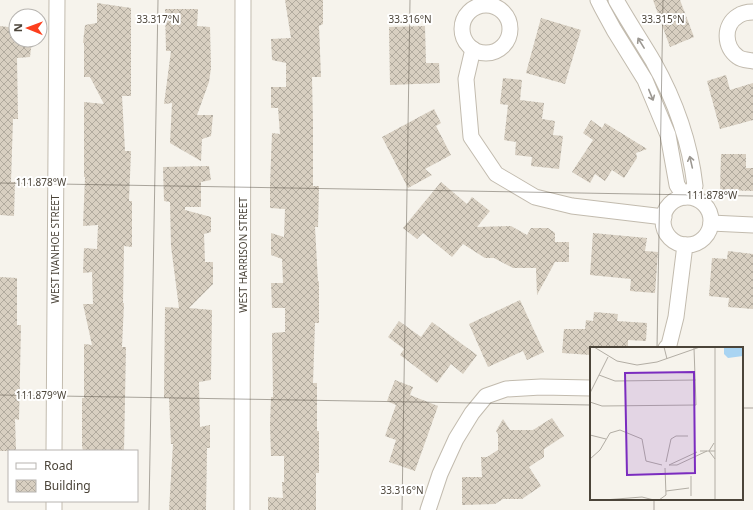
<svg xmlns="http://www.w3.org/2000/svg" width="753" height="510" font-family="'Noto Sans',sans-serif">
	<defs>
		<pattern id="building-cross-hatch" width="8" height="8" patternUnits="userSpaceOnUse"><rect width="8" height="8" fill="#d8cfc1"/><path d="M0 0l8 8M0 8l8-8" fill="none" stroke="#b1aa9e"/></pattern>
	</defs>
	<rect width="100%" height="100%" fill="#f6f3ec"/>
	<!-- building -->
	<g fill="url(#building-cross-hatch)">
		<path d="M285 0H323V24L319 26 321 77H312L313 123V186H319L318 227H315L318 282 319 281V323H315L313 383H317V431H319V473H316V510H268V497L283 498 282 482H284V456H271L270 425 271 397H273L272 333 285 332V308H272L271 283H283L282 259 271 255V233L284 237 285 209 270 208V185L272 133 280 134 278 108H271V87H286V63L272 60 271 39 291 38Z"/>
		<path d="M653 0H680L694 37 670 47Z"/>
		<path d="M97 3 131 8V96H122L125 151H131L129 201H132V247L124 246 123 303H124L122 347H126L124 451H83L82 446V398H84V344L92 345 83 304H93L92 272 83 273 84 248 97 249 98 225 83 226 85 177H84V102L104 104 90 77H84V43H83L85 25 97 23Z"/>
		<path d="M165 9H198L197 26 210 27 211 68 209 82 197 115H213L211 136 202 139 201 161 170 143 172 103 164 104 171 51H166Z"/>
		<path d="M541 18 581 30 565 84 526 73Z"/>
		<path d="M0 26 16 28V40H32L30 57 17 58 18 119H13L11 182H15L14 216 0 215Z"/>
		<path d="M425 26 426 63H439L440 83 390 85 389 27Z"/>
		<path d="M726 75 730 90 753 83V120L720 129 707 81Z"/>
		<path d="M503 78 522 80 520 100 544 103 542 119 555 121 553 135 563 136 559 169 531 166 532 157 515 155 516 142 504 140 508 105 500 104Z"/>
		<path d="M434 109 441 123 436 126 451 155 425 169 432 175 408 188 382 137Z"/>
		<path d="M591 120 602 128 605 123 647 149 636 153 637 158 624 178 612 170 605 181 595 174 590 183 572 172 593 140 583 133Z"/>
		<path d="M721 154H746V168H753V191L720 190Z"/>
		<path d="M209 166 211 180 201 182V207H185V210L211 217V232L204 234 205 262H213V284L189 308 212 310 211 380 199 382 200 427 210 425V448H207L206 510H169L173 444H171L169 398H164L165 307 179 308 171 246 170 202 164 201 163 167Z"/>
		<path d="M441 182 467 204 472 197 490 211 477 227 511 226 527 235 531 228H548L555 233V242H569V262H555L537 295 536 268H513L494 258H485L463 244 452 257 423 233 417 239 403 228Z"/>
		<path d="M593 233 647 238 645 251 658 252 655 293 630 291 631 279 590 275Z"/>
		<path d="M728 251 753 254V309L728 307 729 298 709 296 712 258 727 259Z"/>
		<path d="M0 277 17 278V325H21L19 420 15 419 16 451H0Z"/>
		<path d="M520 300 544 352 527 360 523 351 488 367 469 324Z"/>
		<path d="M594 312 618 314 617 321 647 323 646 341 628 340V348H591V355L562 353 564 329H585L586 320 593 321Z"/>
		<path d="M399 321 421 337 432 322 477 355 463 374 451 364 437 383 400 355 404 349 388 337Z"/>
		<path d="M395 380 413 387 410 395 438 406 415 471 389 462 396 440 385 436 396 405 387 401Z"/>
		<path d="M552 418 564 436 544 449V457L529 467 541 486 522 499H503L495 504 462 505V477H482L481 457H487L498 450V434L496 431 503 419 510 430H533Z"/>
	</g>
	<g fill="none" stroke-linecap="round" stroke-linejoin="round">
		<!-- street casing -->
		<g stroke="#c2bbae" stroke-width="17">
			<g id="street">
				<path d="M598 0 602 8 614 30 645 80 668 135 677 185 685 197 695 186C690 142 675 100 653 61 641 41 628 21 616 0"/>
				<circle cx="486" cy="29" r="24"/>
				<path d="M753 12C748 12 742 13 738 16 723 25 724 47 738 57 742 60 748 60 753 61"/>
				<path d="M473 49 466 79 471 137 496 174 535 197 572 206 664 217"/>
				<circle cx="687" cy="221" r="24"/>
				<path d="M711 223 753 225"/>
				<path d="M666 348 669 345 676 317 685 245"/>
				<path d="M54 451 57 0"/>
				<path d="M54 510V501"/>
				<path d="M242 510 243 0"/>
				<path d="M428 510 440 474 456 439 472 413 486 396 506 389 541 387 591 388"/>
			</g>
		</g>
		<!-- street -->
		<use href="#street" stroke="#fff" stroke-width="15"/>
	</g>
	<!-- one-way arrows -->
	<defs><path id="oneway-shaft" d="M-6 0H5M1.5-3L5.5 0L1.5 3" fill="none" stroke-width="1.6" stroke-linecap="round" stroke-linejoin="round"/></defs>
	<g stroke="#9c9892">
		<use href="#oneway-shaft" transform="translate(641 43) rotate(-122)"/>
		<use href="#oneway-shaft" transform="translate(651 95) rotate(68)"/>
		<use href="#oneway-shaft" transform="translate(691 162) rotate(-103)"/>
	</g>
	<!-- ticks -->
	<path fill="none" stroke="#4b4439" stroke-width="1" stroke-opacity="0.45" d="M0 183 753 196M657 348 663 0M0 395 591 405M742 408H753M149 510 158 0M402 510 410 0M654 510V499"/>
	<g text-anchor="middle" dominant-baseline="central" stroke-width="4" stroke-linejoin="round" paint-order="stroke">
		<!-- street labels -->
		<g font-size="10" fill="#4b4439" stroke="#fff">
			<text transform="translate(55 249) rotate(-90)">WEST IVANHOE STREET</text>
			<text transform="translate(243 255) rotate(-90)">WEST HARRISON STREET</text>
		</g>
	</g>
	<!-- overview -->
	<g transform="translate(590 347)">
		<rect width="153" height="153" fill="#f6f3ec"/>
		<path d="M134 0H153V9L138 11 134 7Z" fill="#a9d4f2"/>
		<path fill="none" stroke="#b2ada4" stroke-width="1" d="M4 0 27 14 47 18 67 15 110 0M74 0 77 12M125 0V153M9 28 25 34 106 33M0 46 18 10M0 55 12 59 106 58 104 1M0 88 16 92M124 96 119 104 125 112M110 104H125M0 112 10 103 20 86 30 83 52 92 56 114 72 118M76 115 81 92 86 89H98M79 118H87L117 104M79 118 107 105M76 144 99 141M101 149V129M14 153 52 150 64 153M69 153 76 148 75 121"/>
		<path fill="#7b2cbf" fill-opacity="0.15" stroke="#7b2cbf" stroke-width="2" d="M104 25 105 126 37 128 35 26Z"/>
		<rect width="153" height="153" fill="none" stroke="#4b4439" stroke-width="2"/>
	</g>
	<g font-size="10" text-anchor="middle" fill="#4b4439" stroke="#fff" stroke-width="4" stroke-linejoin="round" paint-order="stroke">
		<text x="158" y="23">33.317°N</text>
		<text x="410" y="23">33.316°N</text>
		<text x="663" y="23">33.315°N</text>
		<text x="41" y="186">111.878°W</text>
		<text x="712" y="199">111.878°W</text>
		<text x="41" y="399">111.879°W</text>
		<text x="402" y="494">33.316°N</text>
	</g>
	<!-- legend -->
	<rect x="8" y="450" width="130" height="52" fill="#ffffff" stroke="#b7b4b0"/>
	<rect x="16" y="463" width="20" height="6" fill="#ffffff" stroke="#b7b4b0"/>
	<text x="44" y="470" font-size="12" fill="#4b4439">Road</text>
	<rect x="16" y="480" width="20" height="12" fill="url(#building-cross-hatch)" stroke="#b7b4b0"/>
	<text x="44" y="490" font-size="12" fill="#4b4439">Building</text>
	<!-- north arrow -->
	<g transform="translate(28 28) rotate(271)"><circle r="19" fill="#ffffff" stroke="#b7b4b0"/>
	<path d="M0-3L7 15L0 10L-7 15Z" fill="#fc3f1d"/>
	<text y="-6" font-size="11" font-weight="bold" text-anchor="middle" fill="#4b4439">N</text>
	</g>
</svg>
